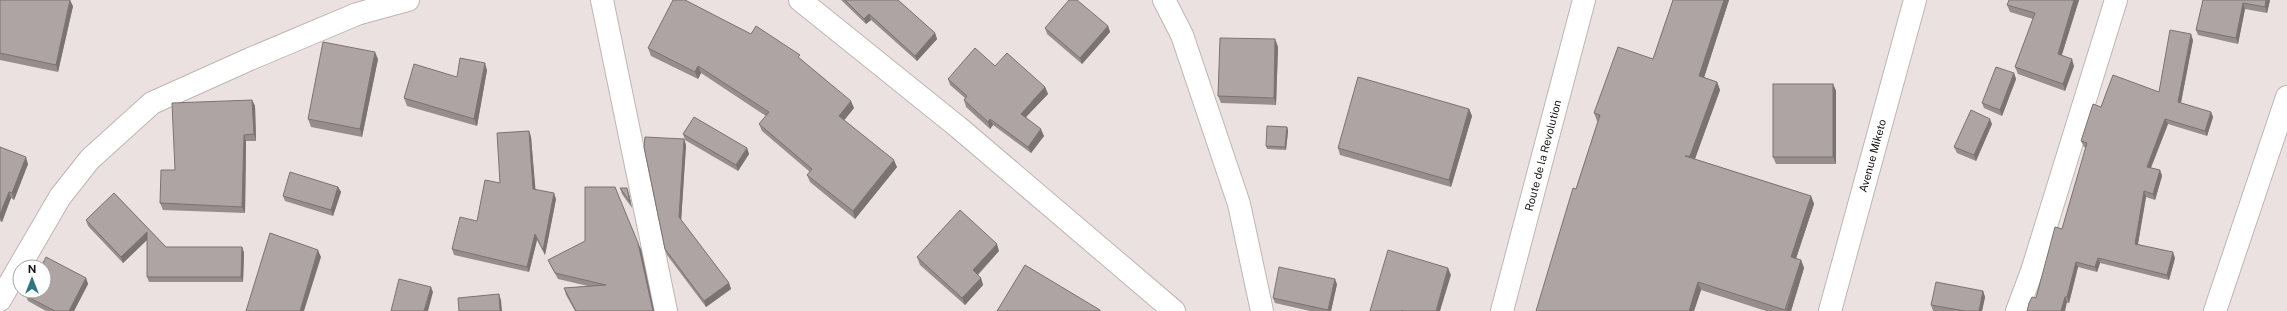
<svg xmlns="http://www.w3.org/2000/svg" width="2287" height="311" font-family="'Public Sans',sans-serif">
	<rect width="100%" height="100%" fill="#ece1e1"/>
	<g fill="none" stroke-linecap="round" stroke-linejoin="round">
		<!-- street casing -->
		<g stroke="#bfb5b5" stroke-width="24">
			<g id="street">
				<path d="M602 0 666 311"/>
				<path d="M800 0 958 127 1174 311"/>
				<path d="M1164 0 1182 35 1239 204 1262 311"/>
				<path d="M0 300 60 197 90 159 152 103 250 59 357 14 408 0"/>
				<path id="s1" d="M1502 311 1584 0"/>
				<path id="s2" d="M1830 311 1915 0"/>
				<path d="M2017 311 2032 271 2116 0"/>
				<path d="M2215 311 2287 97"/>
			</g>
		</g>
		<!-- street -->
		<use href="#street" stroke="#fff" stroke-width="22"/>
	</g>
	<!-- wall -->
	<g fill="#968d8c">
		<path d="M0 0 73 6 58 72 0 60Z"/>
		<path d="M841 0H898L935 33 937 39 917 61 871 20 866 24Z"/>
		<path d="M1673 0H1729L1704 77 1717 82 1720 90 1695 159 1811 196 1814 204 1796 258 1801 260 1804 268 1791 311H1766L1701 290 1694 311H1536L1598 121H1597L1594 113 1653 59Z"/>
		<path d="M2079 0 2062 55 2074 66 2065 91 2018 74 2015 67 2033 19 2010 12 2007 5Z"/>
		<path d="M2203 0H2270L2267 13 2245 9 2238 44 2198 35 2196 30Z"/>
		<path d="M1108 26 1110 32 1082 64 1047 34 1045 28Z"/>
		<path d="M1275 39 1278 47 1276 105 1221 103 1218 96Z"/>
		<path d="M2193 40 2181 103 2211 112 2213 117 2207 136 2168 124 2151 168 2160 170 2162 176 2155 200 2146 197 2138 244 2175 258 2169 280 2100 263 2097 272 2078 267 2069 303 2036 298 2062 229 2086 148 2084 147 2081 141 2101 107 2159 92Z"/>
		<path d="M648 48 801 59 854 108 844 120 897 167 855 219 810 182 807 175 810 172 762 131 759 124 766 116 701 73 698 79 651 56Z"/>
		<path d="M378 59 362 137 311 127 308 119Z"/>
		<path d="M995 66 1045 87 1048 94 1026 117 1044 136 1031 153 993 125 990 129 966 107 964 100 965 98 950 85 948 79Z"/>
		<path d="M487 70 477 126 407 106 404 98 457 77Z"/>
		<path d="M2014 73 2016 79 2002 116 1984 108 1982 103Z"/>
		<path d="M1833 84 1836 91V164H1776L1773 157Z"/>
		<path d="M252 100 255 106 256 141H246L245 213 163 210 160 203 175 170Z"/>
		<path d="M1469 109 1472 116 1451 187 1340 155 1338 148Z"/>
		<path d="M1992 124 1976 161 1957 153 1954 147Z"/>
		<path d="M1287 127 1288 131 1286 150 1267 149 1266 146Z"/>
		<path d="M529 131 531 137 535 190 556 199 545 255 537 240 529 272 454 255 452 249 477 221 500 183Z"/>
		<path d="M683 134 747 148 749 154 738 171 685 140Z"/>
		<path d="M684 139 686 145 681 220 729 283 731 289 706 307 667 255 665 249Z"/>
		<path d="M0 147 28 164 14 200 11 198 2 222 0 221Z"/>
		<path d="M338 187 341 192 333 216 285 201 283 196Z"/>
		<path d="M620 188 629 194 632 208 622 194Z"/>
		<path d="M114 193 166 247H242L244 253 243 282H149L147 277V240L123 263 88 226 86 220Z"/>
		<path d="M641 249 654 311H575L566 295 564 288 588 286 558 279 551 266 548 260Z"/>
		<path d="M999 251 978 275 981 278 983 285 965 305 920 265 917 257Z"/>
		<path d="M86 278 88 284 74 311H46L28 301 26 296Z"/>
		<path d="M1337 284 1331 311H1310L1275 303 1273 298Z"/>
		<path d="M1983 291 1985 297 1982 311H1933L1931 305Z"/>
	</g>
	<!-- shaded-wall -->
	<g fill="#7a7372">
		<path d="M70 0 73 6 58 72 56 65Z"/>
		<path d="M1724 0H1729L1702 84 1699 76Z"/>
		<path d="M2074 0H2079L2060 60 2058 54Z"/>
		<path d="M2266 0H2270L2267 13 2265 7Z"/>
		<path d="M2243 3 2245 9 2238 44 2236 38Z"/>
		<path d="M869 14 871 20 866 24 864 19Z"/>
		<path d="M1108 26 1110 32 1082 64 1080 58Z"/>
		<path d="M935 33 937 39 917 61 915 56Z"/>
		<path d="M2191 34 2193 40 2180 107 2178 102Z"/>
		<path d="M1275 39 1278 47 1276 105 1274 98Z"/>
		<path d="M375 52 378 59 362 137 360 129Z"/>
		<path d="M2072 59 2074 66 2065 91 2063 84Z"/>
		<path d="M485 63 487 70 477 126 474 119Z"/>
		<path d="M698 66 701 73 698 79 695 72Z"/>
		<path d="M2014 73 2016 79 2002 116 2000 110Z"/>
		<path d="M1717 82 1720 90 1693 164 1690 156Z"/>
		<path d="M1833 84 1836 91V164L1833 157Z"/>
		<path d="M1045 87 1048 94 1023 120 1021 114Z"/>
		<path d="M252 100 255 106 256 141 254 134Z"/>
		<path d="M851 101 854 108 842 123 839 116Z"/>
		<path d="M1469 109 1472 116 1451 187 1449 180Z"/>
		<path d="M2211 112 2213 117 2207 136 2205 131Z"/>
		<path d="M990 119 993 125 990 129 988 122Z"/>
		<path d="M1990 119 1992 124 1976 161 1974 155Z"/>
		<path d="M2165 119 2168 124 2149 172 2147 167Z"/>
		<path d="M1287 127 1288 131 1286 150 1285 147Z"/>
		<path d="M1041 129 1044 136 1031 153 1028 147Z"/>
		<path d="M529 131 531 137 536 195 533 189Z"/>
		<path d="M244 135 246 141 245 213 242 207Z"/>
		<path d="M684 139 686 145 681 223 679 217Z"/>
		<path d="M747 148 749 154 738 171 736 165Z"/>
		<path d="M26 157 28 164 14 200 12 193Z"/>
		<path d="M894 160 897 167 855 219 853 211Z"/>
		<path d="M2160 170 2162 176 2155 200 2153 194Z"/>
		<path d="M338 187 341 192 333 216 331 210Z"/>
		<path d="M627 188 629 194 632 208 630 202Z"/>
		<path d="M2144 191 2146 197 2137 249 2135 244Z"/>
		<path d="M9 192 11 198 2 222 0 217V214Z"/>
		<path d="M554 193 556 199 545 255 543 250Z"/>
		<path d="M1811 196 1814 204 1794 265 1791 257Z"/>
		<path d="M147 232 149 238 123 263 121 257Z"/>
		<path d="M535 234 537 240 529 272 527 267Z"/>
		<path d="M638 243 641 249 654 311H653Z"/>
		<path d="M997 244 999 251 975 277 973 270Z"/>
		<path d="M242 247 244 253 243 282 241 277Z"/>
		<path d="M318 250 321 257 304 311H300Z"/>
		<path d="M2173 252 2175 258 2169 280 2167 275Z"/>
		<path d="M2098 258 2100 263 2097 272 2095 267Z"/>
		<path d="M1801 260 1804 268 1791 311H1786Z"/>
		<path d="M2076 262 2078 267 2069 303 2067 297Z"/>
		<path d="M1448 268 1451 275 1440 311H1436Z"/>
		<path d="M86 278 88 284 74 311H69Z"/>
		<path d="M981 278 983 285 965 305 962 298Z"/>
		<path d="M1335 279 1337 284 1331 311H1329L1328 310Z"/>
		<path d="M1698 282 1701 290 1694 311H1689Z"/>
		<path d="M729 283 731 289 706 307 704 301Z"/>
		<path d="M431 287 433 292 428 311H424Z"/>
		<path d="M1983 291 1985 297 1982 311H1979Z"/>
		<path d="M499 294 501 300 502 311H500Z"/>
		<path d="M2065 297 2067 302 2065 311H2061Z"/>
	</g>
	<!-- building -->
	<g fill="#aea4a3" stroke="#7a7372">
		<path d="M0 0H70L56 65 0 53Z"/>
		<path d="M673 0H685L751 34 756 26 800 55 798 57 851 101 839 116 894 160 853 211 807 175 812 169 759 124 769 112 698 66 695 72 648 48Z"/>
		<path d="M845 0H898L935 33 915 56 869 14 864 19Z"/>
		<path d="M1069 0H1077L1108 26 1080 58 1045 28Z"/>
		<path d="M1673 0H1724L1699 76 1717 82 1690 156H1685L1811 196 1791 257 1801 260 1785 310 1698 282 1689 311H1536L1573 188 1576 189 1600 115 1594 113 1618 47 1653 59Z"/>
		<path d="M2009 0H2074L2058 54 2072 59 2063 84 2015 67 2035 13 2007 5Z"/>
		<path d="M2203 0H2266L2265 7 2243 3 2236 38 2196 30Z"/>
		<path d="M2170 30 2191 34 2178 102 2211 112 2205 131 2165 119 2147 167 2160 170 2153 194 2144 191 2135 244 2173 252 2167 275 2098 258 2095 267 2076 262 2067 297H2065L2061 311H2027L2029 303 2032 297 2036 298 2055 227 2062 229 2087 143 2081 141 2093 104 2101 107 2113 75 2159 92Z"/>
		<path d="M1220 38 1275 39 1274 98 1218 96Z"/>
		<path d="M323 42 375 52 360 129 308 119Z"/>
		<path d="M975 48 995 66 1007 53 1045 87 1021 114 1041 129 1028 147 990 119 988 122 964 100 967 96 948 79Z"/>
		<path d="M460 58 485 63 474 119 404 98 414 64 457 77Z"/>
		<path d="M1996 67 2014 73 2000 110 1982 103Z"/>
		<path d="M1358 77 1469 109 1449 180 1338 148Z"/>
		<rect x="1773" y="84" width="60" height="73"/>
		<path d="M252 100 254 134 244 135 242 207 160 203 161 170H175L172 103Z"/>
		<path d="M1971 110 1990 119 1974 155 1954 147Z"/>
		<path d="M694 117 747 148 736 165 683 134Z"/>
		<path d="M1267 126 1287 127 1285 147 1266 146Z"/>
		<path d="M529 131 533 189 554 193 543 250 535 234 527 267 452 249 460 217 477 221 485 180 500 183 497 133Z"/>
		<path d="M645 137 684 139 679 217 729 283 704 301 665 249 644 147Z"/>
		<path d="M0 147 26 157 12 193 9 192 0 214Z"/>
		<path d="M290 172 338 187 331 210 283 196Z"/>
		<path d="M585 187H615L638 243 653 311H576L564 288 606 285 555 273 548 260 585 241Z"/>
		<path d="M620 188H627L630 202Z"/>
		<path d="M114 193 166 247H242L241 277H147V232L121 257 86 220Z"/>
		<path d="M960 210 997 244 973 270 981 278 962 298 917 257Z"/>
		<path d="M270 233 318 250 300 311H246Z"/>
		<path d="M1388 250 1448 268 1436 311H1404L1402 310V311H1370Z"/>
		<path d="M46 257 86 278 69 311H55L26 296 28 291H44V267H41Z"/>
		<path d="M1025 265 1100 310V311H997Z"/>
		<path d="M1279 267 1335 279 1328 310 1273 298Z"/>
		<path d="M399 279 431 287 424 311H391Z"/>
		<path d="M1936 282 1983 291 1979 311H1965L1931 305Z"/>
		<path d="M499 294 500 311H459L458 298Z"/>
	</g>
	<g text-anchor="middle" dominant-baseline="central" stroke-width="3.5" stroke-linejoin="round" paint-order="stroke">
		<!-- street labels -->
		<g font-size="11" fill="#171313" stroke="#fff">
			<text stroke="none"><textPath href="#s1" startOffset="161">Route de la Revolution</textPath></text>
			<text stroke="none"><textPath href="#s2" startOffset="161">Avenue Miketo</textPath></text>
		</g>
	</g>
	<!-- north arrow -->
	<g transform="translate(32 279)"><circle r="19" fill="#ffffff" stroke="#a2a1a1"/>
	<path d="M0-3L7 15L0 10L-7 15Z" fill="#2f7780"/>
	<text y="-6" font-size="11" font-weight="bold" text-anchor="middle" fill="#171313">N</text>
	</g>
</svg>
